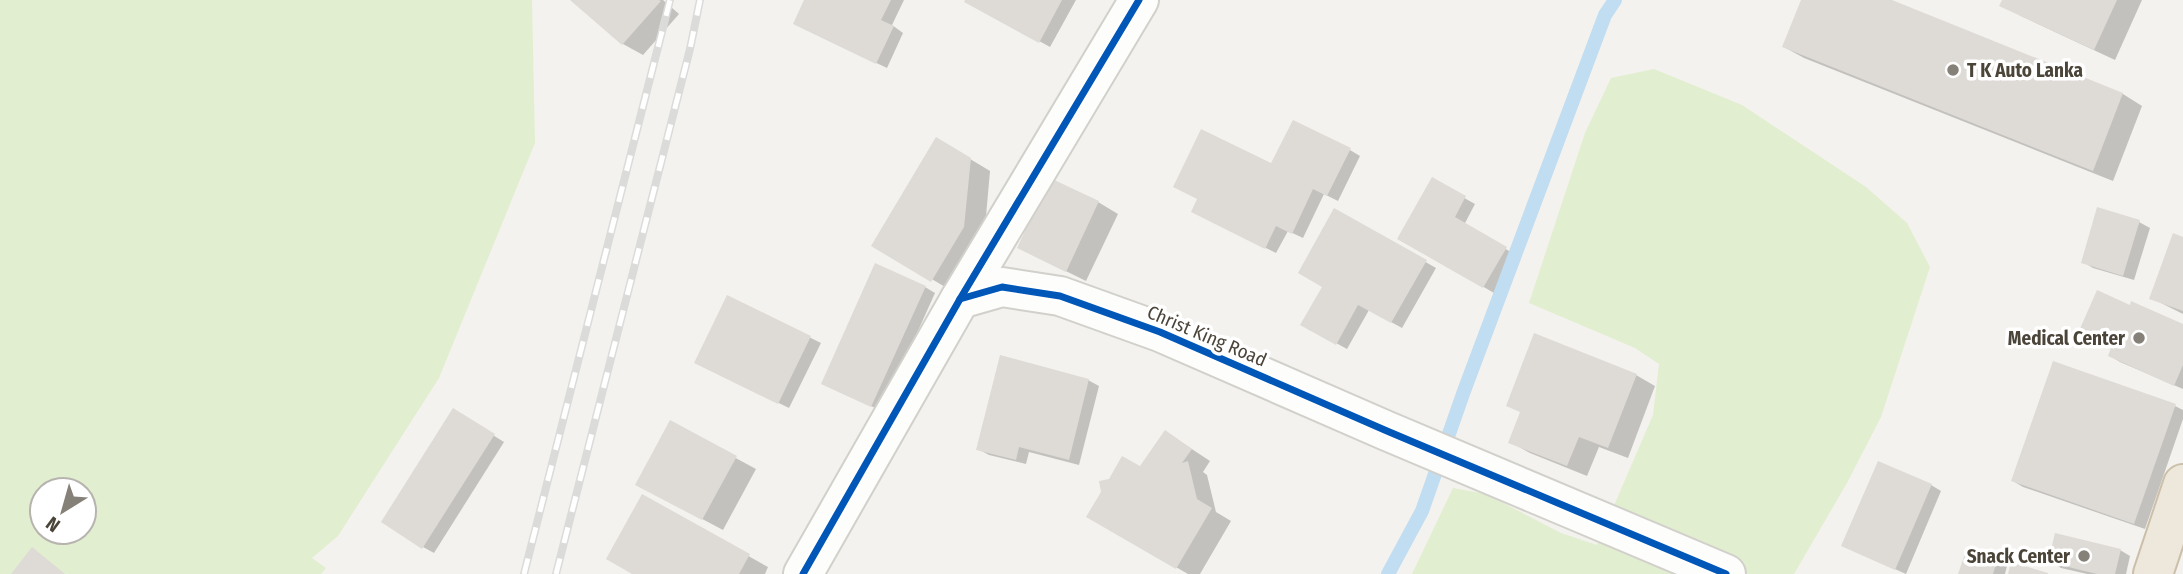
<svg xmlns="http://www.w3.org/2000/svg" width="2183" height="574" font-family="'Fira Sans Condensed',sans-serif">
	<rect width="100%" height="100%" fill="#f4f2ee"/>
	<!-- green -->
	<g fill="#e1eecf" fill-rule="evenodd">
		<path d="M0 0H532L535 143 439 378 338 536 312 558 326 568 321 574H0ZM42 490H84V532H42Z"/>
		<path d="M1654 69 1742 105 1866 187 1907 223 1930 267 1881 417 1847 483 1794 574H1412L1453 488 1486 494 1561 533 1597 545 1653 415 1659 364 1635 348 1529 303 1585 133 1611 78Z"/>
	</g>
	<!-- shadow -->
	<g fill="#0003">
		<path d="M572 0H663L679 14 643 55 623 44Z"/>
		<path d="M806 0H904L892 25 903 33 887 68 805 29Z"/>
		<path d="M967 0H1076L1050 47 967 1Z"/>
		<path d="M1803 0H1887L2123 94 2142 106 2113 181 1804 58 1784 47Z"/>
		<path d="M2004 0H2142L2115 60 2021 16 2002 5Z"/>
		<path d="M937 139 990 171 984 239 952 291 874 245Z"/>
		<path d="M1350 150 1360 156 1338 201 1324 194 1303 238 1288 231 1276 253 1203 217 1272 165Z"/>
		<path d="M1432 180 1475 204 1464 225 1516 255 1494 293 1400 238Z"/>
		<path d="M1098 202 1118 214 1086 281 1019 248Z"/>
		<path d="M2098 209 2139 222 2150 228 2134 280 2093 268 2083 262Z"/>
		<path d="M1335 210 1436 268 1402 328 1369 310 1347 349 1303 325 1324 286Z"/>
		<path d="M2183 239V314L2151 298Z"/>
		<path d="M925 287 935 293 882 411 833 389Z"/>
		<path d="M728 297 821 343 789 408 707 368Z"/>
		<path d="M2183 326V389L2120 362 2110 356 2114 346 2081 331Z"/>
		<path d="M1636 375 1655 386 1628 458 1599 447 1587 476 1530 453 1510 442Z"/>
		<path d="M1088 380 1099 386 1079 465 1029 452 1026 464 989 455 978 449Z"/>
		<path d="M2175 406 2183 410V419L2145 529 2023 487 2013 481Z"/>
		<path d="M454 411 504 442 434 553 423 547Z"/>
		<path d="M671 423 756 469 723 530 657 495Z"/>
		<path d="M1166 432 1210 461 1203 472 1207 475 1216 512 1231 521 1200 574H1188L1089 517 1140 468Z"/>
		<path d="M1931 485 1941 491 1906 574 1843 546Z"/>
		<path d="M643 497 768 567 765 574H635Z"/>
		<path d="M2120 550 2130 556 2126 574H2087L2061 568 2050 562Z"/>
		<path d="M1997 560 2007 566 2005 574H1960Z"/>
	</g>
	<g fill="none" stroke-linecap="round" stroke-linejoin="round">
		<!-- stream -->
		<path stroke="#c0ddf1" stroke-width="14" d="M1388 574 1422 511 1464 391 1605 15 1615 0"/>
	</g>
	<!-- building -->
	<g fill="#dedbd6">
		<path d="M570 0H659L661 1 622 45Z"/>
		<path d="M804 0H891L881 20 894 26 876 64 793 24Z"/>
		<path d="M965 0H1062L1039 43 964 2Z"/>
		<path d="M1801 0H1892L2123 93 2093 171 1782 47Z"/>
		<path d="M2002 0H2117L2094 50 1999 6Z"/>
		<path d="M1293 120 1351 148 1327 196 1313 189 1292 234 1276 226 1265 249 1191 212 1197 199 1173 187 1201 129 1271 163Z"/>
		<path d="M936 137 971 158 964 227 931 282 871 246Z"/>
		<path d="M1432 177 1466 196 1455 217 1507 247 1483 288 1397 239Z"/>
		<path d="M1050 178 1099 201 1066 272 1017 248Z"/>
		<path d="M2097 207 2140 220 2123 276 2081 263Z"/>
		<path d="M1334 208 1427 260 1391 323 1358 305 1336 345 1300 325 1322 287 1298 273Z"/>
		<path d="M2173 233 2183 237V311L2149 299Z"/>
		<path d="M875 263 926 286 871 407 821 384Z"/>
		<path d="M2097 290 2130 305 2131 301 2183 324V365L2174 386 2108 356 2112 345 2079 331Z"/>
		<path d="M727 295 811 336 778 404 694 363Z"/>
		<path d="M1534 333 1637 374 1608 448 1579 437 1567 466 1508 443 1520 412 1506 406Z"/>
		<path d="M1000 355 1089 379 1069 460 1019 447 1016 460 976 450Z"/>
		<path d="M2053 361 2176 404 2134 524 2011 481Z"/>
		<path d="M453 408 495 434 422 549 381 522Z"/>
		<path d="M670 420 737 456 702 520 635 485Z"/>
		<path d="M1165 430 1192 449 1182 463 1188 461 1197 499 1212 508 1176 569 1086 517 1101 492 1099 481 1109 479 1122 456 1140 466Z"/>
		<path d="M1878 461 1932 484 1895 570 1841 546Z"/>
		<path d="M642 494 750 554 739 574H632L606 559Z"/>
		<path d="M2055 533 2121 549 2115 574H2097L2048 562Z"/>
		<path d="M32 547 65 574H11Z"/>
		<path d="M1967 548 1998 558 1993 574H1958Z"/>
		<path d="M2011 562 2048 573V574H2008Z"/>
	</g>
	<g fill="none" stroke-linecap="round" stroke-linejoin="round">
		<!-- street casing -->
		<g stroke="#d2d0cb" stroke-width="42">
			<g id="street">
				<path d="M960 299 1139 0"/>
				<path d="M803 574 960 299 1002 287 1060 296 1160 332 1387 431 1726 574"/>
			</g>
		</g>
		<!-- highway casing -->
		<g stroke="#ccbfa9" stroke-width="42">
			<path id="highway" d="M2153 574 2183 484"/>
		</g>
		<!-- street -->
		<use href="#street" stroke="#fdfdfc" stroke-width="38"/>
		<!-- highway -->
		<use href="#highway" stroke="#ede8db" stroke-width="38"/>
		<!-- rail casing -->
		<g stroke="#dbdbda" stroke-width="8">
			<g id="rail">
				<path d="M524 574 670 0"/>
				<path d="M556 574 690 49 700 0"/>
			</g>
		</g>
		<!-- rail -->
		<use href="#rail" stroke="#fff" stroke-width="5" stroke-dasharray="16" stroke-linecap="butt"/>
		<!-- cycleway casing -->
		<g stroke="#fff" stroke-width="11">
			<g id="cycleway">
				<path d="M960 299 1139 0"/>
				<path d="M803 574 960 299 1002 287 1060 296 1160 332 1387 431 1726 574"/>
			</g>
		</g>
		<!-- cycleway -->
		<use href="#cycleway" stroke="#0057b8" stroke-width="7"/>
	</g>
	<!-- markers -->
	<g fill="#868178" stroke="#fff" stroke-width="2.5">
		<circle cx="1953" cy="70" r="7"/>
		<circle cx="2139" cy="338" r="7"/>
		<circle cx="2084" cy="556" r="7"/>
	</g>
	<g text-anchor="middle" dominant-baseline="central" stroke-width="7" stroke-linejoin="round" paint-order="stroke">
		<!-- poi labels -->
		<g font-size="19" font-weight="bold" fill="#4b4439" stroke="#fff" text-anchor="end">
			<text x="1967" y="70" text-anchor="start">T K Auto Lanka</text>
			<text x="2125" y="338">Medical Center</text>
			<text x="2070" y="556">Snack Center</text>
		</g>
		<!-- street labels -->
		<g font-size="19" fill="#4b4439" stroke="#fff">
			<text transform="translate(1207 336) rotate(23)">Christ King Road</text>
		</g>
	</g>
	<!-- north arrow -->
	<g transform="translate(63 511) rotate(217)"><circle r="33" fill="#ffffff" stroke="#b7b4b0" stroke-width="2"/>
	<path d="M0-5L12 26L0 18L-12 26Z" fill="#868178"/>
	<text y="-10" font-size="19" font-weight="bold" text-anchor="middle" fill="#4b4439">N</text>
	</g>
</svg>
